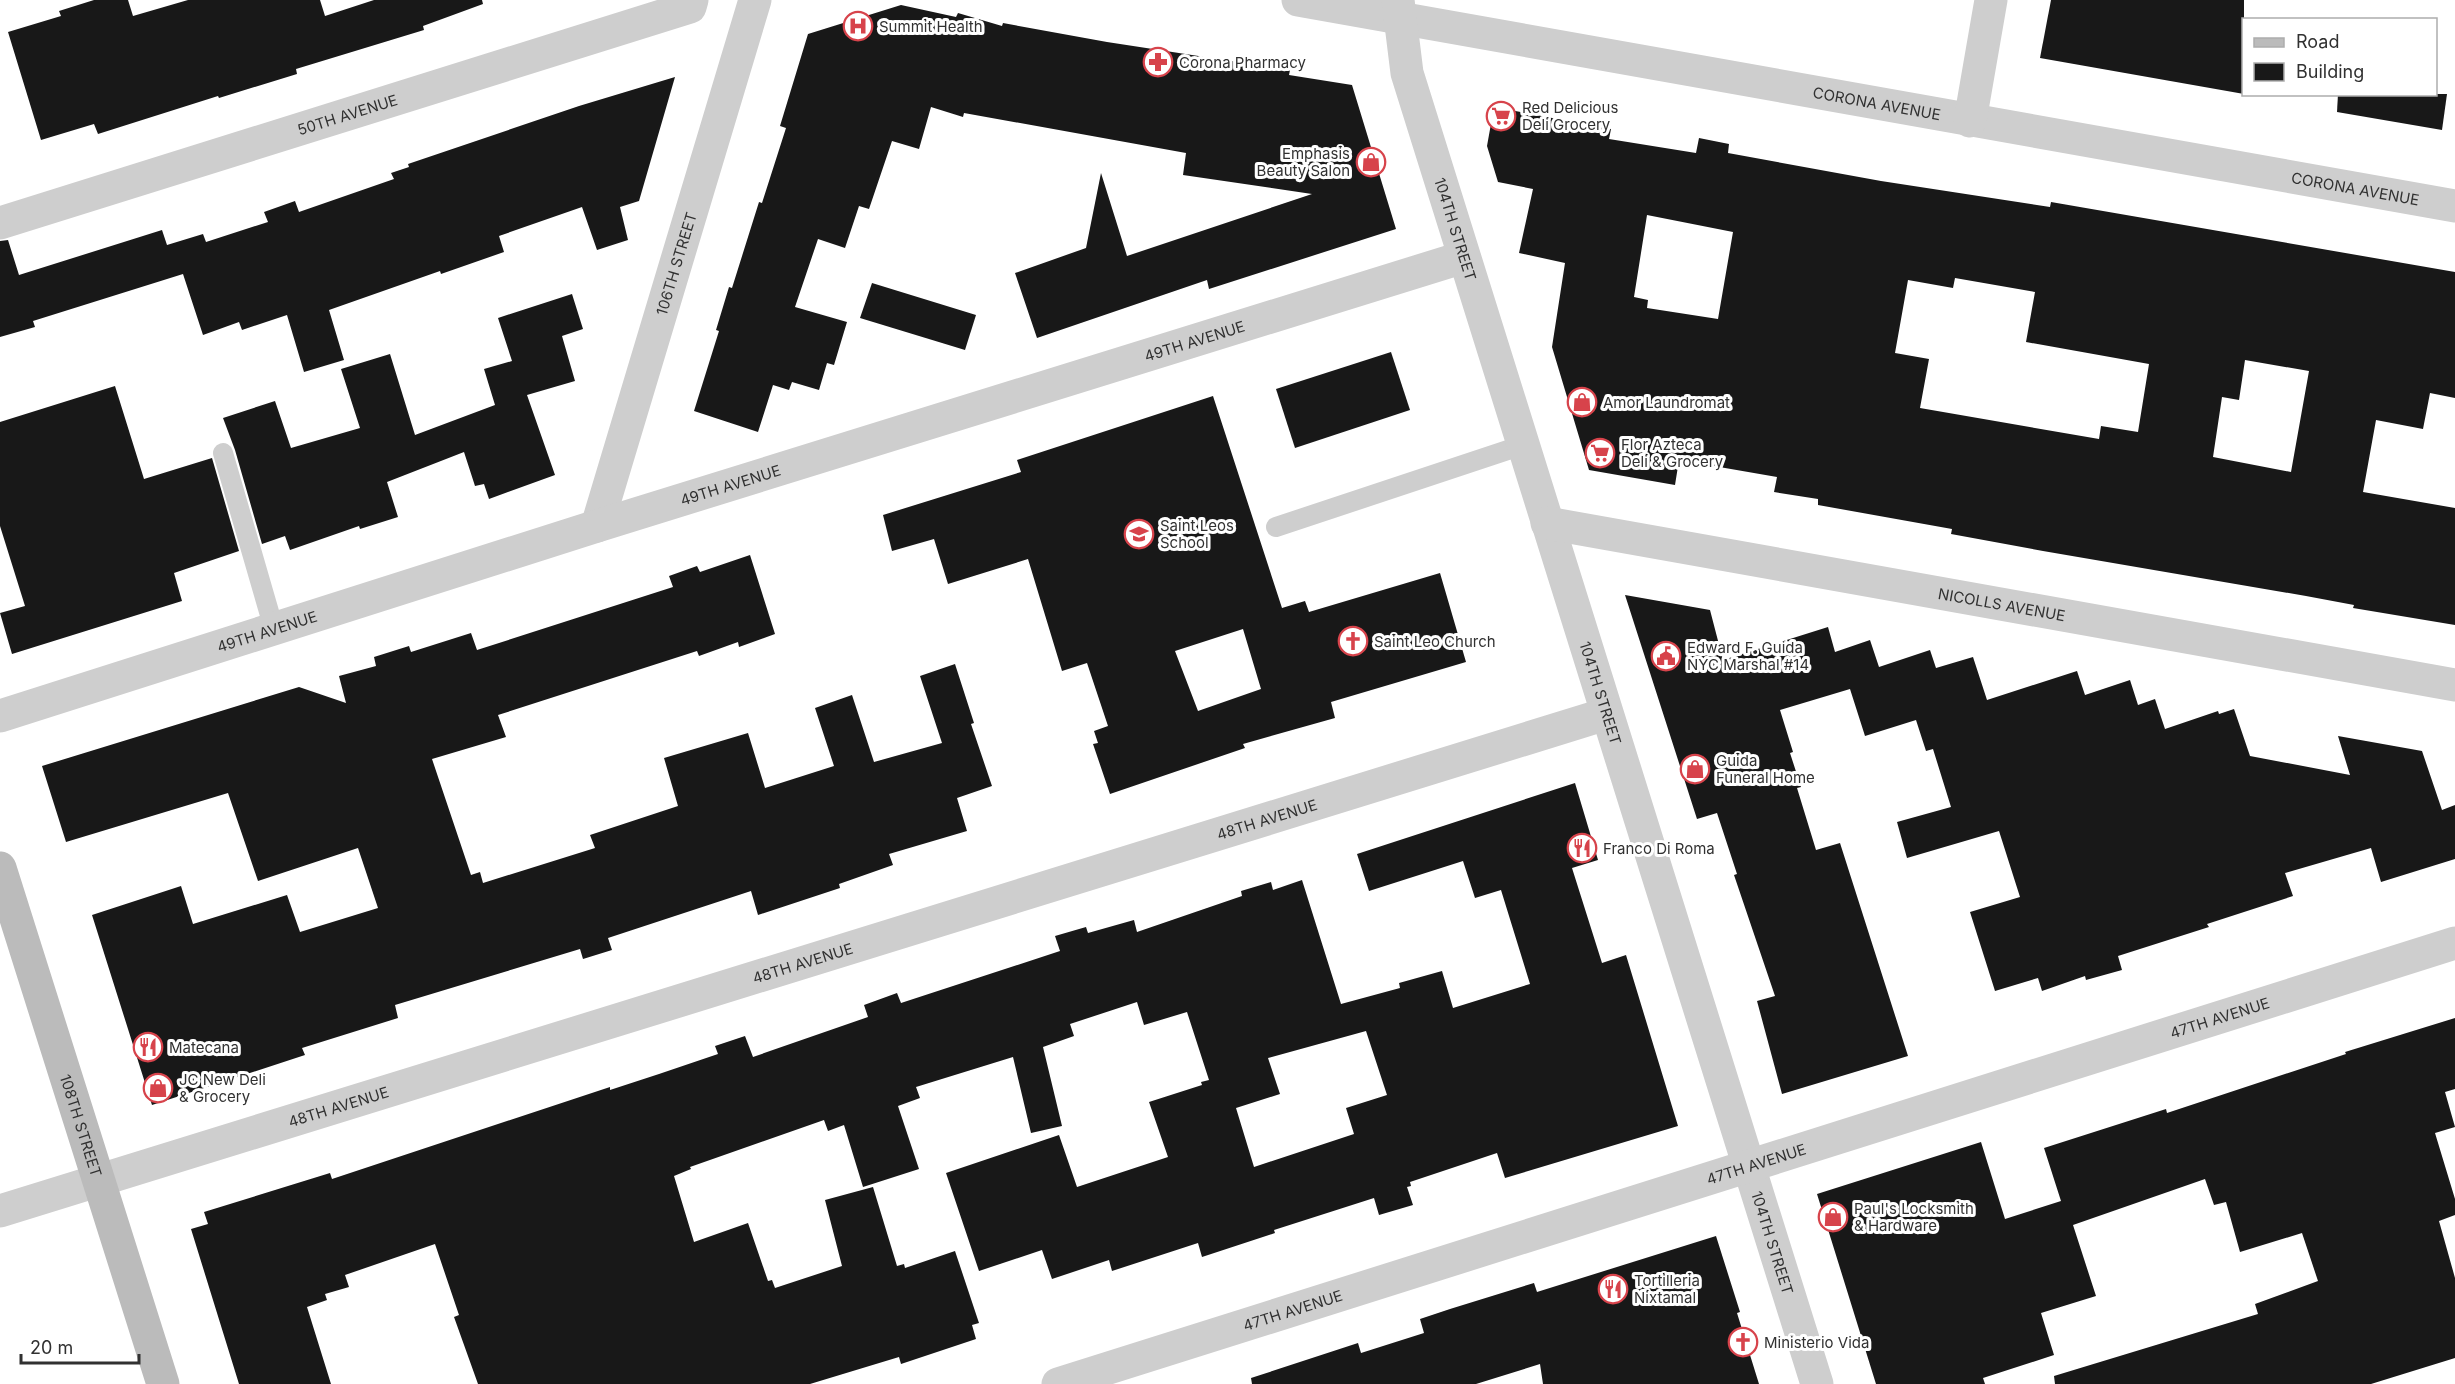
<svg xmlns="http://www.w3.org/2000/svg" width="2455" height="1384" font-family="Inter,sans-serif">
	<rect width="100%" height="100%" fill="#fff"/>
	<!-- building -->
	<g fill="#181818" fill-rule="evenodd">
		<path d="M94 0H128L133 16 188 0H320L325 16 374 0H482L483 4 423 26 424 30 296 69 297 74 219 98 218 96 98 134 94 124 41 140 8 32 61 16 59 11Z"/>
		<path d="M2051 0H2244V94L2040 58Z"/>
		<path d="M901 5 956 17 958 13 1002 26 1003 23 1107 42 1290 70 1289 75 1352 85 1396 229 1209 289 1207 280 1037 338 1015 273 1086 248 1101 173 1127 256 1312 194 1183 175 1186 153 964 113 963 117 931 107 919 149 892 141 869 209 859 206 845 248 818 239 795 307 847 322 834 365 827 363 819 390 792 382 789 390 773 385 758 432 694 411 719 331 716 330 729 287 732 288 759 202 762 203 786 128 780 126 808 34Z"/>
		<path d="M675 77 639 201 620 207 628 240 597 250 582 207 499 236 504 252 441 274 440 271 329 310 344 360 304 372 287 315 242 330 239 322 203 335 183 274 33 321 35 327 0 337V241L8 240 19 275 162 230 167 245 203 234 206 242 268 222 264 212 295 201 299 212 394 179 391 173 409 167 408 164 579 106Z"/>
		<path d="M2338 94H2447L2442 130 2337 112Z"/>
		<path d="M1494 107 1611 129 1609 139 1696 153 1699 138 1729 144 1728 153 1881 181 2050 207 2051 202 2455 272V398L2430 393 2423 429 2376 420 2363 492 2455 508V625L2353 608 2354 605 2306 596 2043 551 1951 534 1952 529 1818 505V499L1774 492 1777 477 1679 460 1675 485 1589 470 1552 347 1565 263 1519 253 1533 189 1498 182 1487 146ZM1647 215 1733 232 1718 319 1647 308 1648 300 1634 297ZM1955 278 2035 292 2026 342 2149 364 2138 432 2101 426 2099 439 1920 408 1929 359 1895 353 1908 280 1953 288ZM2245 360 2309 371 2291 472 2213 457 2222 397 2239 400Z"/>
		<path d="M872 283 976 315 965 350 860 318Z"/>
		<path d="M572 294 583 329 562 336 575 381 527 395 555 475 489 499 484 484 475 486 464 452 387 482 398 517 360 529 359 526 290 550 285 536 262 544 235 450 223 418 275 401 291 448 360 428 341 369 390 354 415 435 495 405 484 369 512 361 498 318Z"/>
		<path d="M1391 352 1410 410 1295 448 1276 389Z"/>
		<path d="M115 386 144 479 212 458 239 551 174 573 182 601 12 654 0 613 25 606 0 526V422Z"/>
		<path d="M1213 396 1282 608 1305 601 1309 612 1440 573 1466 662 1331 702 1335 718 1243 744 1245 748 1110 794 1093 744 1098 743 1094 731 1108 726 1087 663 1062 671 1028 559 948 584 934 539 892 551 883 515 1021 472 1017 460ZM1243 629 1261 689 1198 711 1175 651Z"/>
		<path d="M750 555 775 634 739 647 738 642 699 656 697 651 498 715 506 737 432 759 471 875 480 872 483 883 595 848 590 835 678 806 664 758 748 733 765 788 834 766 815 708 852 695 874 762 942 743 920 676 955 664 974 723 971 724 992 786 957 798 967 831 889 854 893 865 839 884 840 888 758 915 751 891 608 938 612 950 583 959 580 949 395 1005 398 1018 302 1048 305 1055 152 1105 92 915 181 886 193 924 287 895 300 932 378 908 358 848 258 881 228 793 66 842 42 766 299 687 346 703 339 676 376 666 374 657 409 646 411 652 471 633 477 650 673 587 669 576 697 566 700 572Z"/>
		<path d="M1625 595 1710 610 1723 660 1828 627 1835 652 1870 640 1879 667 1930 650 1936 668 1973 657 1987 700 2077 671 2085 695 2130 680 2138 705 2155 699 2165 729 2218 711 2219 714 2234 709 2250 756 2350 775 2338 736 2422 751 2442 810 2455 805V859L2381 882 2371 848 2285 873 2293 896 2207 924 2209 927 2118 956 2122 970 2086 980 2085 976 2042 991 2038 978 1995 991 1970 912 2020 897 1999 831 1907 858 1897 822 1951 807 1933 749 1926 751 1916 720 1865 736 1850 689 1780 710 1793 752 1790 753 1801 787 1797 788 1816 850 1840 843 1908 1056 1782 1094 1757 1001 1775 996 1734 875 1737 874 1717 813 1697 819Z"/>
		<path d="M1575 783 1598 860 1572 868 1602 963 1626 955 1678 1126 1505 1178 1497 1153 1410 1182 1411 1186 1407 1187 1413 1205 1379 1215 1374 1198 1274 1230 1275 1233 1202 1257 1198 1243 1112 1271 1109 1260 1052 1279 1042 1250 979 1271 946 1173 1059 1135 1077 1187 1168 1157 1149 1102 1202 1085 1201 1082 1209 1080 1187 1012 1144 1025 1137 1002 1070 1024 1074 1036 1043 1047 1062 1126 1031 1133 1013 1057 916 1087 920 1098 898 1106 919 1169 863 1187 844 1125 828 1131 824 1120 690 1167 691 1169 674 1176 694 1242 748 1223 768 1281 772 1280 775 1288 842 1266 825 1200 873 1187 897 1266 904 1264 905 1268 955 1251 979 1323 972 1325 976 1339 901 1364 899 1357 810 1384H478L454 1317 459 1315 435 1244 345 1275 349 1287 325 1294 327 1300 307 1307 331 1384H239L191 1229 208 1224 204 1212 330 1173 332 1179 610 1087V1090L659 1074 718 1054 715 1046 745 1036 753 1057 868 1017 864 1005 897 993 901 1003 1060 951 1055 936 1086 927 1088 933 1134 920 1137 932 1242 896 1241 891 1271 882 1273 890 1302 880 1341 1004 1400 988 1399 983 1442 971 1453 1008 1530 984 1501 890 1475 898 1463 861 1369 891 1357 854ZM1366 1031 1387 1095 1346 1108 1354 1134 1254 1167 1236 1108 1280 1094 1268 1058Z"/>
		<path d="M2455 1018V1089L2445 1092 2455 1127 2435 1133 2455 1199V1215L2439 1221 2455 1278V1358L2371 1384H2055L2054 1376 2258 1314 2255 1304 2318 1281 2302 1233 2240 1252 2226 1202 2214 1205 2205 1179 2073 1225 2096 1296 2041 1313 2054 1355 1983 1378 1985 1384H1876L1817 1194 1981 1142 2005 1219 2061 1201 2044 1148 2166 1109 2167 1113 2346 1054 2345 1052Z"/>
		<path d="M1716 1236 1740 1312 1737 1313 1759 1384H1543L1540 1364 1476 1384H1252L1251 1378 1358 1343 1361 1353 1424 1333 1420 1319 1450 1309 1534 1283 1537 1292Z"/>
	</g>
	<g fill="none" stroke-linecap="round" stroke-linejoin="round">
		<!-- service -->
		<g stroke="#cecece" stroke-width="20">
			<path d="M223 453 274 629"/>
			<path d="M1276 527 1523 445"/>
		</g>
		<!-- minor -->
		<g stroke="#cecece" stroke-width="33">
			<path id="s1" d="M1298 0 2455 206"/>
			<path id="s2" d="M1398 0 1407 73 1817 1384"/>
			<path d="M1970 121 1991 0"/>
			<path id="s3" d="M0 223 690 7 692 0"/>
			<path id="s4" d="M1547 523 2455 685"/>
			<path id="s5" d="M597 526 755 0"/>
			<path id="s6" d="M0 716 597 526 1464 257"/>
			<path id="s7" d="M0 1211 1606 714"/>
			<path id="s8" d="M1058 1384 2455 943"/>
		</g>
		<!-- secondary -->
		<path stroke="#bbb" stroke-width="33" id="s9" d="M0 868 163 1384"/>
	</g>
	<!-- icons -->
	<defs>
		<g id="hospital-ring" transform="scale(1.5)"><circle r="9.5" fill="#fff" stroke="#d7434b" stroke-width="1.5"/><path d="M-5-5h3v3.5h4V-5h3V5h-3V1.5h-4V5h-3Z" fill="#d7434b"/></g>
		<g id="pharmacy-ring" transform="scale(1.5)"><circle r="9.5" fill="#fff" stroke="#d7434b" stroke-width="1.5"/><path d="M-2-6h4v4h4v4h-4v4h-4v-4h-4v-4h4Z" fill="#d7434b"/></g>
		<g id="supermarket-ring" transform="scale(1.5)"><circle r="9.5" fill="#fff" stroke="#d7434b" stroke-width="1.5"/><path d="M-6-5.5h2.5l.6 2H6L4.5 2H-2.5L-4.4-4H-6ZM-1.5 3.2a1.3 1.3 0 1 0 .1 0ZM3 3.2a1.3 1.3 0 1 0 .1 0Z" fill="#d7434b"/></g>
		<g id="shop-ring" transform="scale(1.5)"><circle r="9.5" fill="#fff" stroke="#d7434b" stroke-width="1.5"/><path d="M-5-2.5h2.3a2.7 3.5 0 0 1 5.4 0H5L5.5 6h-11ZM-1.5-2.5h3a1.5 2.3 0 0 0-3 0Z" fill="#d7434b"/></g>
		<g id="school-ring" transform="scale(1.5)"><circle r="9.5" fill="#fff" stroke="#d7434b" stroke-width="1.5"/><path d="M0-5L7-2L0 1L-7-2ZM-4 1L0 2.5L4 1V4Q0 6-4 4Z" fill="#d7434b"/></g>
		<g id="church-ring" transform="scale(1.5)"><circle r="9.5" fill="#fff" stroke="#d7434b" stroke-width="1.5"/><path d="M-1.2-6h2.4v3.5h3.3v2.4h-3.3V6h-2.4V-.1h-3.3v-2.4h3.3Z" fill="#d7434b"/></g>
		<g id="civic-ring" transform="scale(1.5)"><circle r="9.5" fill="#fff" stroke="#d7434b" stroke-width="1.5"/><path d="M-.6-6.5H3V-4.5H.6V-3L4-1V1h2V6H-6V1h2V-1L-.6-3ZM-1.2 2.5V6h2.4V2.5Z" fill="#d7434b"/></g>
		<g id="restaurant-ring" transform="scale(1.5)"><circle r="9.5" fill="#fff" stroke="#d7434b" stroke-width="1.5"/><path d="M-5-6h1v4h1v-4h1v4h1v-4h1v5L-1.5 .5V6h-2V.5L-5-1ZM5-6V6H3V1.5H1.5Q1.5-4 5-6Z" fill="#d7434b"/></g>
	</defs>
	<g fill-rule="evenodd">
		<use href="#hospital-ring" x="858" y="26"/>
		<use href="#pharmacy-ring" x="1158" y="62"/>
		<use href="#supermarket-ring" x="1501" y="116"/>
		<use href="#shop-ring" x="1371" y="162"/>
		<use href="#shop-ring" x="1582" y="402"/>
		<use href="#supermarket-ring" x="1600" y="453"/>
		<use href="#school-ring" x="1139" y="534"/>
		<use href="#church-ring" x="1353" y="641"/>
		<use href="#civic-ring" x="1666" y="656"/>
		<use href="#shop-ring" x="1695" y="769"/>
		<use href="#restaurant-ring" x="1582" y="848"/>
		<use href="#restaurant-ring" x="148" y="1047"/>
		<use href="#shop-ring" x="158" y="1088"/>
		<use href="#shop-ring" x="1833" y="1217"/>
		<use href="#restaurant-ring" x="1613" y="1289"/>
		<use href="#church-ring" x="1743" y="1342"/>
	</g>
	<g text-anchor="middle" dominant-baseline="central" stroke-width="6" stroke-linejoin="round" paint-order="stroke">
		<!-- poi labels -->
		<g font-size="15" fill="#313131" stroke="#fff" text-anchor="start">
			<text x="879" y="26">Summit Health</text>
			<text x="1179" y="62">Corona Pharmacy</text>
			<text x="1522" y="107">Red Delicious<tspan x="1522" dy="17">Deli Grocery</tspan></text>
			<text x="1350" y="153" text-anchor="end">Emphasis<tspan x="1350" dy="17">Beauty Salon</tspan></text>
			<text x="1603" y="402">Amor Laundromat</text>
			<text x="1621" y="444">Flor Azteca<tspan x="1621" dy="17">Deli &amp; Grocery</tspan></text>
			<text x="1160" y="525">Saint Leos<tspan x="1160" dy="17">School</tspan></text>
			<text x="1374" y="641">Saint Leo Church</text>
			<text x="1687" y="647">Edward F. Guida<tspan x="1687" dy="17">NYC Marshal #14</tspan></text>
			<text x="1716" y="760">Guida<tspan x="1716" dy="17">Funeral Home</tspan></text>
			<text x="1603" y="848">Franco Di Roma</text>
			<text x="169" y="1047">Matecana</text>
			<text x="179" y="1079">JC New Deli<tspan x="179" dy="17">&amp; Grocery</tspan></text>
			<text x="1854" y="1208">Paul's Locksmith<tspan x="1854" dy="17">&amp; Hardware</tspan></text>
			<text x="1634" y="1280">Tortilleria<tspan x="1634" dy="17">Nixtamal</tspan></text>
			<text x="1764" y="1342">Ministerio Vida</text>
		</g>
		<!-- street labels -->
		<g font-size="15" fill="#313131" stroke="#fff">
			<text stroke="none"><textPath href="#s1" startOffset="588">CORONA AVENUE</textPath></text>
			<text stroke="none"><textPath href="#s3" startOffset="364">50TH AVENUE</textPath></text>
			<text stroke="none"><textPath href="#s1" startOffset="1074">CORONA AVENUE</textPath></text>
			<text stroke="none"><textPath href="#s2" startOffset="237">104TH STREET</textPath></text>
			<text stroke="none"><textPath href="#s5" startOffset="274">106TH STREET</textPath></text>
			<text stroke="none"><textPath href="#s6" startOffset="1252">49TH AVENUE</textPath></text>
			<text stroke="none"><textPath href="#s6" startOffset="766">49TH AVENUE</textPath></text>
			<text stroke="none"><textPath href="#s4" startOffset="462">NICOLLS AVENUE</textPath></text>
			<text stroke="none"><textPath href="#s6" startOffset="280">49TH AVENUE</textPath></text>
			<text stroke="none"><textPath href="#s2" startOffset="723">104TH STREET</textPath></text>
			<text stroke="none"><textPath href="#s7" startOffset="1326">48TH AVENUE</textPath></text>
			<text stroke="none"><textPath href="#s7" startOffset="840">48TH AVENUE</textPath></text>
			<text stroke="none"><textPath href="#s8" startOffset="1218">47TH AVENUE</textPath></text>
			<text stroke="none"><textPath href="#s7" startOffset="354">48TH AVENUE</textPath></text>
			<text stroke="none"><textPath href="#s9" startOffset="270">108TH STREET</textPath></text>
			<text stroke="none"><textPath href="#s8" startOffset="732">47TH AVENUE</textPath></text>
			<text stroke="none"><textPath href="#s2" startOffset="1299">104TH STREET</textPath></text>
			<text stroke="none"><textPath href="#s8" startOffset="246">47TH AVENUE</textPath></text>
		</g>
	</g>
	<!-- legend -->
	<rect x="2242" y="18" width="195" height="78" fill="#ffffff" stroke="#adadad" stroke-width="1.5"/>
	<rect x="2254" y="38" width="30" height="9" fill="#bbbbbb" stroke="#adadad" stroke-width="1.5"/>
	<text x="2296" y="48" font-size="18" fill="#313131">Road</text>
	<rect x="2254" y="63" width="30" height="18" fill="#181818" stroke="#adadad" stroke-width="1.5"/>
	<text x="2296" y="78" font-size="18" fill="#313131">Building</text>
	<!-- scale -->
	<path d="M21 1354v9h118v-9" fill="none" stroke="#313131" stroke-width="3"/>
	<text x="30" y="1354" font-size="18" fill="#313131" stroke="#ffffff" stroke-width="4.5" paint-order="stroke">20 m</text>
</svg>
